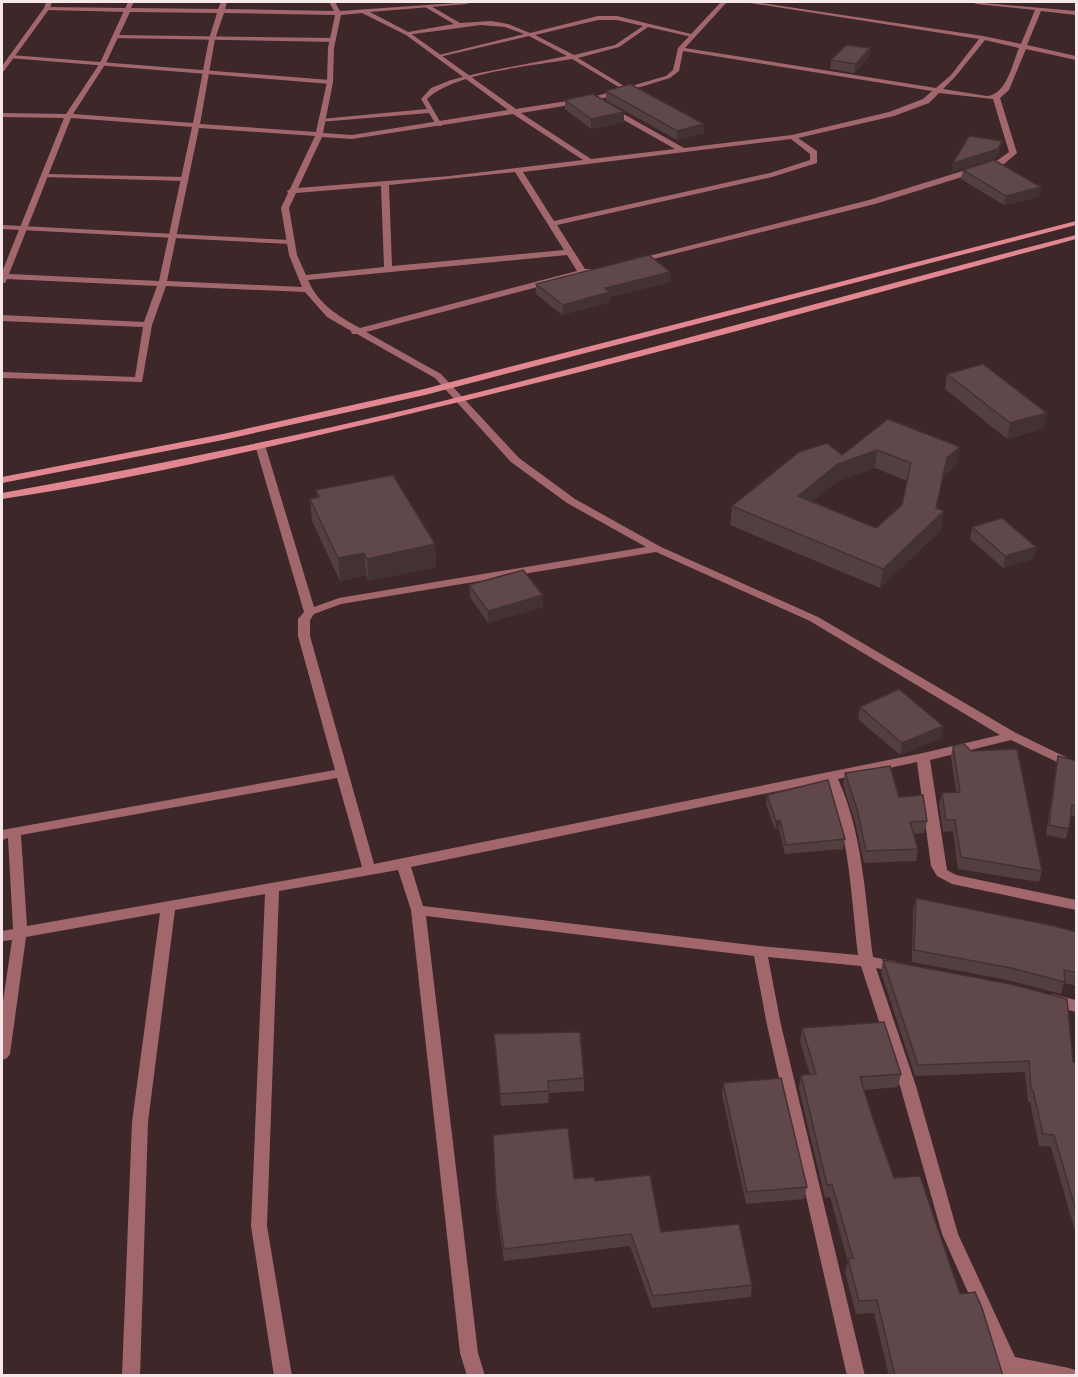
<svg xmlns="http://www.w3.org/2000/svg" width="1078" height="1377" font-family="'Sofia Sans Condensed',sans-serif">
	<rect width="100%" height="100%" fill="#3d2729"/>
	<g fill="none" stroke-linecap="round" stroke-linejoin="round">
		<!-- lane -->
		<g fill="#a1676d" fill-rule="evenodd">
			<path d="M425 5H429L460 23 491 21 508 24 530 33 598 16H617L695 35 692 37 648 27 619 47 578 58 629 89V91L627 92 572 59C533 66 455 72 427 99L442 125 441 126H437L429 113 319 122 318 121 321 119 427 109 421 99 422 98 431 88 451 80 479 73 567 56 529 36 439 57V55L524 34 505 27 481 25 406 35V33L408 32 454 24 425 7ZM598 20H617L643 26 615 45 574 55 535 35Z"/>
			<path d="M45 7 127 8 130 10 127 12 47 10 45 9Z"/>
			<path d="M116 35 333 38 336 40 333 42 114 38 113 37Z"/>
			<path d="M11 55 330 80 333 82 330 84 9 58 8 57Z"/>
			<path d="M46 174 186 177 189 179 186 181 44 177 43 176Z"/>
			<path d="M2 225 290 240 294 242 290 244 2 229Z"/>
		</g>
		<!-- street -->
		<g fill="#a1676d" fill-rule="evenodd">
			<path d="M46 2H52L50 8 4 71 2 72V66L44 8Z"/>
			<path d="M128 2H134L131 8 218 9 221 2H227L225 9 334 11 329 2H335L340 11 470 2 467 4 370 12 410 33 516 109 593 97 666 76 673 70 678 48 721 2H727L685 48 936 88 951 75 979 39 744 2H756L983 36 1021 44 1035 10 976 4 973 2 1076 11V15L1041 11 1027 45 1076 56V60L1026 49 1009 90 1000 98 1017 153 1004 164 875 204 637 263 633 260 869 200 998 160 1009 152 993 99 939 93 929 103 894 116 798 138 817 151V163L772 177 557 225 585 269H591V273L366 332 441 374 519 458 575 499 661 547 818 617 1016 733 1076 762V771L1011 740 930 760 947 870 956 875 1076 900V910L952 884 937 876 931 866 917 762 838 779C863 834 865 898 873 957L902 963 904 967 902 971 897 972 876 968 916 1086 958 1234 1015 1357 1069 1368 1075 1370 1076 1376H1002L1000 1364 942 1234 900 1086 861 966 768 957 781 1025 865 1376H847L767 1025 754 956 426 916 478 1353 485 1376H467L460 1353 411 910 398 870 279 891 267 1226 292 1376H274L251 1226 265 894 175 910 148 1122 140 1376H122L132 1122 160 913 26 937 10 1054 7 1058 2 1060V1008L12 940 2 941V931L13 929 8 838 2 840V830L335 770 298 636V619L304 612 255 445 256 443H264L265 445 314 607 339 598 646 547 567 503 511 462 435 378 357 334H352L351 331 327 317 305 292 166 286 152 325 142 382 2 378V372L135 377 143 327 2 321V315L144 322 157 286 7 279 5 283H2V272L64 118 2 117V113L66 114 100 63ZM130 12 217 13 209 39 193 123 73 114 106 63ZM224 13 335 15 328 48 327 82 316 132 200 124 215 39ZM362 13 406 35 508 110 352 135 323 133 333 82 334 48 341 15ZM985 40 1019 48C1012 64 1007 94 987 96L943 89 955 77ZM683 51 932 91 923 99 889 112 792 135 684 148 611 107H608V111L675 149 591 159 521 113 594 101 670 78 679 71ZM513 114 583 160 450 176 298 188 322 137 352 139ZM71 118 192 127 159 281 9 274ZM199 128 315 136 290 189 287 191 288 193 281 208 289 255 302 287 167 281ZM791 139 810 154V160L770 173 554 221 523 172ZM515 172 564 250 392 266 389 185ZM381 186 384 267 306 275 297 255 289 208 296 193ZM567 255 577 271 360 328C338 316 318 304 308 280ZM656 552 810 621 1000 735 923 753 374 864 310 636V620L314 614 341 604ZM337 778 362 867 27 926 21 835ZM826 781C850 834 851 898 858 955L760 946 423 906 411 867Z"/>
			<path d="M1052 994 1076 1000V1012L1047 1004 1045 1000 1047 996Z"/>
		</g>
		<!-- secondary -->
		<g fill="#e28690" fill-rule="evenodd">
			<path d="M1076 221V225L425 395 223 440 2 483V477L223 434 424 389Z"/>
			<path d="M1076 235V239C833 305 590 373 345 429 231 456 117 482 2 499V493C139 468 275 441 410 409 633 355 854 292 1076 235Z"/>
		</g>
	</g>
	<!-- wall -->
	<g fill="#533e40" fill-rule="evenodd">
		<path d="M870 48 869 57 854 73 830 69 831 60Z"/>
		<path d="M606 91 704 124V133L677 140 606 100Z"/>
		<path d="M565 100 624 112V122L591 129 565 109Z"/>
		<path d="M963 170 1039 197 1004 205 961 179Z"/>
		<path d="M670 272V282L610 297V302L562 315 536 294V284Z"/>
		<path d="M947 374 1047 413 1043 429 1007 439 945 389Z"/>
		<path d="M888 419 957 465 943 476 937 508 941 530 880 588 730 525 732 506 842 455ZM875 468 907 481 902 505 876 528 812 502 836 482Z"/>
		<path d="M316 490 435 544 436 567 369 581 366 575 340 581 312 521 310 499 317 498Z"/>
		<path d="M972 527 1036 547 1033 559 1003 568 970 539Z"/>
		<path d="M469 585 543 607 488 623 470 597Z"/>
		<path d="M860 707 941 738 900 755 858 719Z"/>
		<path d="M953 746 1042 871 1039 882 958 869 953 831 943 832 939 805 942 793 956 792 951 757Z"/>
		<path d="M1058 756 1077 761V817L1071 816 1066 839 1046 835 1056 766Z"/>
		<path d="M845 773 927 821 924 833 914 834 918 849 916 861 864 863 855 821 843 785Z"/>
		<path d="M767 795 845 839 843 849 785 854 779 829 775 830 766 804Z"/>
		<path d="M916 898 1077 932V986L1064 983 1061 994 1007 980 912 962 913 910Z"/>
		<path d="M883 960 1073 1062H1077V1238L1051 1147 1039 1146 1030 1102H1028L1025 1072 915 1076 881 972Z"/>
		<path d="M802 1028 901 1074 898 1087 864 1090 873 1119 894 1178 960 1294 1003 1376H889L874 1313 856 1314 845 1272 848 1262 830 1197 825 1198 799 1089 801 1075H810L800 1041Z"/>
		<path d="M494 1034 584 1078V1091L549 1093 548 1103 501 1106Z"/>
		<path d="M723 1083 807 1187 804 1199 746 1204 722 1095Z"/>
		<path d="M493 1135 574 1179 595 1181 661 1232 752 1285 751 1297 652 1308 630 1246 504 1261 496 1206Z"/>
	</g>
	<!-- shaded-wall -->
	<g fill="#433234">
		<path d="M870 48 869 57 854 73 856 64Z"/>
		<path d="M624 112V122L591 129V119Z"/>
		<path d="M704 124V133L677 140V131Z"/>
		<path d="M1002 141 1000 151 996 158 952 172 953 163Z"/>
		<path d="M1041 187 1039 197 1004 205 1006 196Z"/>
		<path d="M670 272V282L610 297V302L562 315 563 305 605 288Z"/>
		<path d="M1047 413 1043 429 1007 439 1010 423Z"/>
		<path d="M960 447 957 465 943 476 934 521 944 511 941 530 880 588 883 569 947 458Z"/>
		<path d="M877 450 875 468 836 482 796 515 798 496 838 464Z"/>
		<path d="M435 544 436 567 369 581 367 559Z"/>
		<path d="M1036 547 1033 559 1003 568 1005 556Z"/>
		<path d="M364 553 366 575 340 581 338 558Z"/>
		<path d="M543 595V607L488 623V611Z"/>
		<path d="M943 726 941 738 900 755 902 743Z"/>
		<path d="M780 820 779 829 775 830 776 821Z"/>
	</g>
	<!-- building -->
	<g fill="#60484a" stroke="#433234" stroke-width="1.5" fill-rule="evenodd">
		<path d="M846 45 870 48 856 64 831 60Z"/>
		<path d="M630 84 704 124 677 131 606 91Z"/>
		<path d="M593 94 624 112 591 119 565 100Z"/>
		<path d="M969 136 1002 141 998 149 953 163Z"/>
		<path d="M994 160 1041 187 1006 196 963 170Z"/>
		<path d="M649 255 670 272 605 288 610 292 563 305 536 284Z"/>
		<path d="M983 364 1047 413 1010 423 947 374Z"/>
		<path d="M888 419 960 447 947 458 936 508 944 511 883 569 732 506 799 452 827 443 842 455ZM877 450 911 463 902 505 876 528 798 496 838 464Z"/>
		<path d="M393 475 435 544 367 559 364 553 338 558 310 499 319 497 316 490Z"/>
		<path d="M1002 518 1036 547 1005 556 972 527Z"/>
		<path d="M523 570 543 595 488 611 469 585Z"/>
		<path d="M899 689 943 726 902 743 860 707Z"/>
		<path d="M963 743 971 751 1017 749 1042 871 961 857 955 820H946L942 793 960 792 953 746Z"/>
		<path d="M1058 756 1077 761V806L1072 805 1069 829 1049 825Z"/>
		<path d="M890 766 899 797 923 795 927 821 910 822 918 849 866 851 857 809 845 773Z"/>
		<path d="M828 780 845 839 786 845 780 820 776 821 767 795Z"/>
		<path d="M916 898 1054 926 1077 932V973L1064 970 1065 982 1011 968 914 950Z"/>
		<path d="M883 960 1010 984 1067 999 1073 1062H1077V1214L1054 1135 1043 1134 1033 1090H1031L1029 1061 918 1065Z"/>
		<path d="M884 1022 901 1074 860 1077 873 1119 894 1178 920 1176 960 1294 975 1292 982 1308 1003 1376H895L877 1300 859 1301 848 1259 853 1258 832 1184 827 1185 801 1075 816 1074 802 1028Z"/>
		<path d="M580 1032 584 1078 548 1081 549 1091 500 1094 494 1034Z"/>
		<path d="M781 1078 807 1187 747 1192 723 1083Z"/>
		<path d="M568 1128 574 1179 594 1177 595 1181 650 1175 661 1232 739 1224 752 1285 653 1296 631 1234 504 1249 496 1194 493 1135Z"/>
	</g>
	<!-- border -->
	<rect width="1078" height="1377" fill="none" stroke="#f6e7e8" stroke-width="6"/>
</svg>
